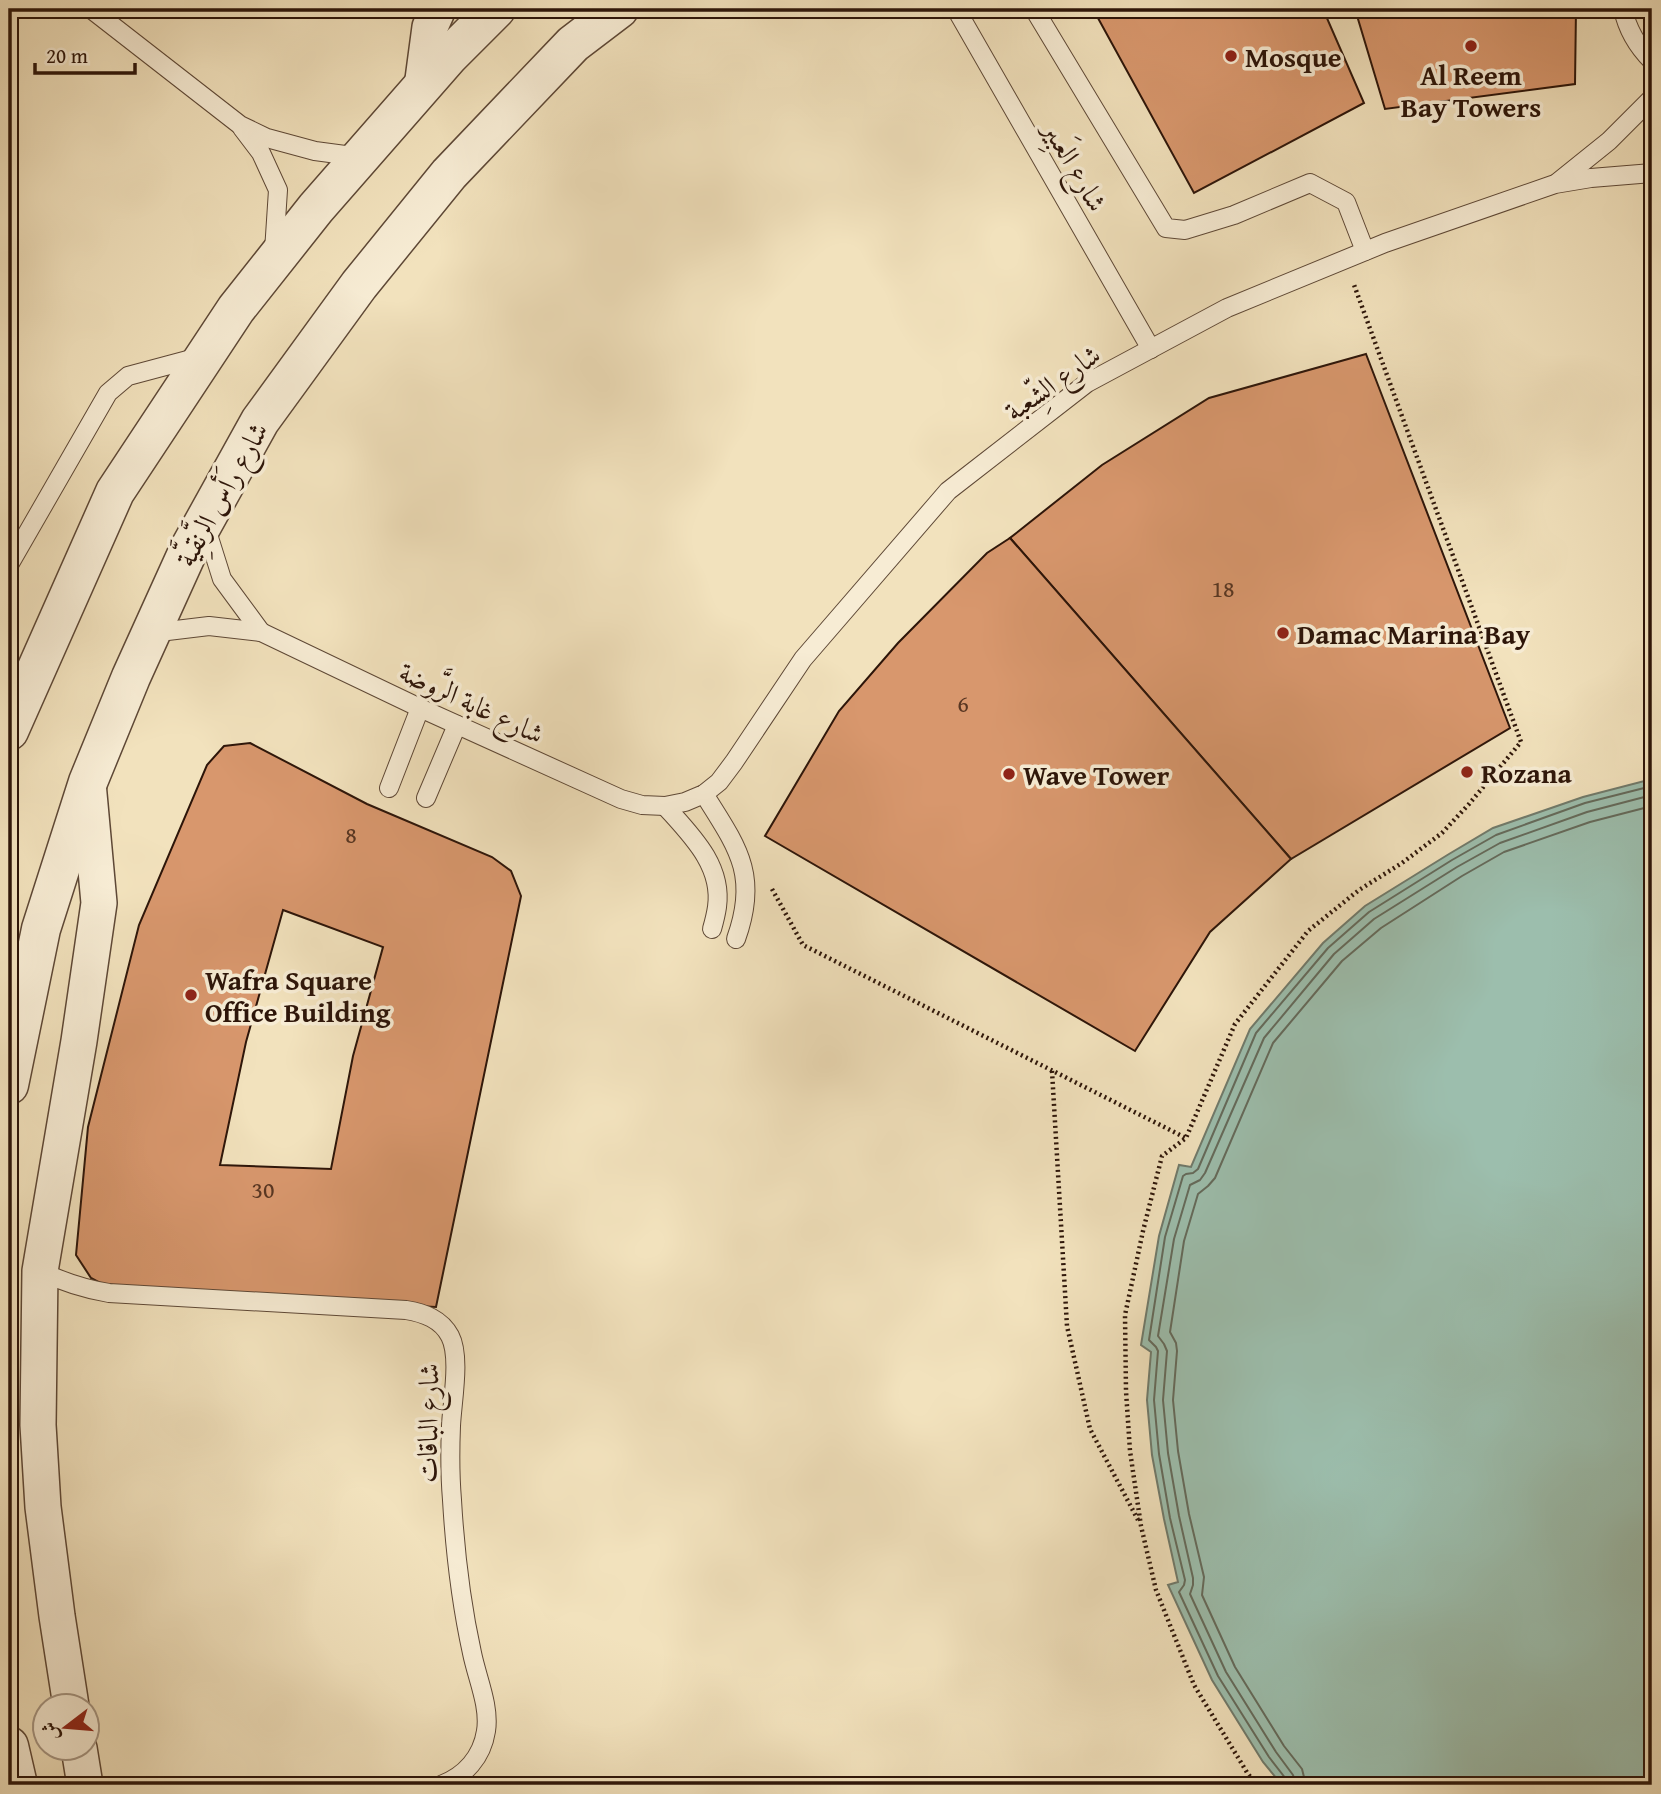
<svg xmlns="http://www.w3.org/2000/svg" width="1661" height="1794" font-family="'Gentium Book Plus',Amiri,serif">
	<rect width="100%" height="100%" fill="#f2e2bd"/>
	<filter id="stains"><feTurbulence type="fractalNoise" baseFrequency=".00286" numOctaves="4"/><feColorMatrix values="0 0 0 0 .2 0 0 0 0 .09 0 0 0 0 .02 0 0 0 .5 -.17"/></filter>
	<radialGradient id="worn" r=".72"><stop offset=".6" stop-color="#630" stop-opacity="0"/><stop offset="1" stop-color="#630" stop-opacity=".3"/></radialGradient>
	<!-- water -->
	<path fill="#9cbead" stroke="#707a6b" stroke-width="2" d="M1652 779V1785H1282L1263 1762 1212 1680 1168 1585 1178 1582 1164 1519 1152 1455 1147 1400 1151 1352 1141 1345 1159 1236 1179 1165 1191 1167 1250 1029 1323 943 1365 906 1449 854 1493 828 1583 797Z"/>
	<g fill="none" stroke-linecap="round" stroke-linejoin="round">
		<!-- shore -->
		<g stroke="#646a5b" stroke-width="2">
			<path d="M1287 1785 1286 1779 1269 1757 1218 1676 1179 1592 1184 1585 1185 1580 1170 1518 1159 1454 1154 1400 1158 1351 1156 1347 1149 1340 1165 1237 1183 1176 1186 1174 1193 1173 1198 1169 1256 1033 1328 948 1369 912 1452 860 1496 835 1585 803 1652 786"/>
			<path d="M1296 1785 1293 1775 1276 1752 1226 1672 1190 1594 1193 1585V1578L1179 1516 1168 1453 1163 1400 1167 1351 1164 1344 1158 1336 1174 1239 1190 1185 1200 1180 1205 1173 1264 1038 1334 954 1374 919 1457 867 1500 843 1587 812 1652 795"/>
			<path d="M1306 1785 1302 1769 1284 1746 1235 1667 1202 1595 1204 1577 1189 1514 1178 1451 1173 1400 1177 1351 1176 1343 1170 1332 1184 1241 1198 1194 1208 1186 1215 1178 1273 1043 1342 961 1381 928 1462 876 1504 852 1590 822 1652 806"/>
		</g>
	</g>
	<!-- building -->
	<g fill="#d8976d" stroke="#2d1509" stroke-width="2" fill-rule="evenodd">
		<path d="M1093 9H1323L1364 103 1194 193Z"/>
		<path d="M1355 9H1576L1575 84 1385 109Z"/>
		<path d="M1366 354 1510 728 1291 859 1010 538 1102 465 1209 398Z"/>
		<path d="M1010 538 1291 859 1210 932 1135 1051 765 836 839 711 898 643 987 553Z"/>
		<path d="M250 743 367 804 492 857 511 871 521 896 436 1307 113 1290 91 1278 76 1255 88 1127 139 925 207 765 224 746ZM283 910 383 947 353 1056 331 1169 220 1165 246 1042Z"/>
	</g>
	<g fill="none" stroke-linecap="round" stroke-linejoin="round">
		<!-- service casing -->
		<g stroke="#5e4836" stroke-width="20">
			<g id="service">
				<path d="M91 9 240 125 267 138 315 151 360 157"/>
				<path d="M956 9 1151 349"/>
				<path d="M1034 9 1166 228 1185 230 1234 215 1310 183 1346 202 1365 251"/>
				<path d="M1623 9C1627 28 1638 47 1652 61"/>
				<path d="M242 128 261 153 278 190 274 251"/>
				<path d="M1558 182 1609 141 1652 98"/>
				<path d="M205 525 222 579 261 632"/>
				<path d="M9 565 108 393 128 376 199 357"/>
				<path d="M151 633 209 626 261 632 420 708 621 799 642 805 665 806 685 802 704 794 719 782 734 762 803 659 948 491 1087 383 1227 308 1385 243 1555 184 1591 178 1652 173"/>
				<path d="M389 788 420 708"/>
				<path d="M704 794C738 848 759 875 736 939"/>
				<path d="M426 798 457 725"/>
				<path d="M665 806C690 834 723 865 717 907 716 914 714 922 712 929"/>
				<path d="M40 1271C63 1282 84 1289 109 1293L406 1310C424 1313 441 1319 450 1336 461 1357 452 1402 451 1426 450 1450 450 1476 452 1500 455 1551 461 1603 472 1653 477 1678 490 1706 486 1731 482 1757 465 1776 441 1785"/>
			</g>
		</g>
		<!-- minor casing -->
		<g stroke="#5e4836" stroke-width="38">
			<g id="minor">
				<path d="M422 87 430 27 438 9"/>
				<path d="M71 1706 57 1616 43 1507 38 1425 40 1271 79 1041 99 903 88 783"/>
				<path d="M79 1748 85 1785"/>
			</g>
		</g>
		<!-- tertiary casing -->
		<g stroke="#5e4836" stroke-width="41">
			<g id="tertiary">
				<path d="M9 731 115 492 236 309 316 208 449 56 496 9"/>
				<path d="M9 1085 41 929 88 782 131 677 189 549 260 421 359 285 449 174 573 44 619 9"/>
				<path d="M9 1746 18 1785"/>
			</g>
		</g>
		<!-- path -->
		<g stroke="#2d1509" stroke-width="4.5" stroke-dasharray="2 3.5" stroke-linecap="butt">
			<path d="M772 889 803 945 1186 1138"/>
			<path d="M1052 1071 1067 1326 1090 1429 1138 1520"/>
			<path d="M1257 1785 1248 1774 1194 1685 1156 1590 1141 1526 1130 1451 1126 1391 1125 1315 1143 1231 1162 1156 1186 1138 1235 1024 1308 931 1359 890 1402 863 1442 833 1469 804 1521 742 1353 282"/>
		</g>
		<!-- service -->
		<use href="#service" stroke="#f7ecd4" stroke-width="18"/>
		<!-- minor -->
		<use href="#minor" stroke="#f7ecd4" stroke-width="35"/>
		<!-- tertiary -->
		<use href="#tertiary" stroke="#f7ecd4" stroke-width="38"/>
	</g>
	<!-- markers -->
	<g fill="#8f2418" stroke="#f7ecd4" stroke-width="2.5">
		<circle cx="1471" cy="46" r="7"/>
		<circle cx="1231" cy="56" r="7"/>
		<circle cx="1283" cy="633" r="7"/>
		<circle cx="1467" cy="772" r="7"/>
		<circle cx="1009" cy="774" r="7"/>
		<circle cx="191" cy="995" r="7"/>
	</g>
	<g text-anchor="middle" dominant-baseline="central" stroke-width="7" stroke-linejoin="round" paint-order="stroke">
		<!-- number labels -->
		<g font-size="24" fill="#583622">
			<text x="1223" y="588">18</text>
			<text x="963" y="703">6</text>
			<text x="351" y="834">8</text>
			<text x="263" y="1189">30</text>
		</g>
		<!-- poi labels -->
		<g font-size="28" font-weight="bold" fill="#2d1509" stroke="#f7ecd4" text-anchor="start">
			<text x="1245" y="56">Mosque</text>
			<text x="1471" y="74" text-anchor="middle">Al Reem<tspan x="1471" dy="32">Bay Towers</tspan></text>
			<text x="1297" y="633">Damac Marina Bay</text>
			<text x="1481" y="772">Rozana</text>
			<text x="1023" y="774">Wave Tower</text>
			<text x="205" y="979">Wafra Square<tspan x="205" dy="32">Office Building</tspan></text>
		</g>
		<!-- street labels -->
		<g font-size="28" fill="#2d1509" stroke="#f7ecd4">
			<text transform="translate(1076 166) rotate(60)">شارع العَبِير</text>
			<text transform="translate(1052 382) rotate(-35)">شارع الشِّعبة</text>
			<text transform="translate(221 494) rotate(-61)">شارع رَأس الرَّنقِيَّة</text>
			<text transform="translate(472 702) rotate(25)">شارع غابة الرَّوضة</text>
			<text transform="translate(427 1423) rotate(-89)">شارع الباقات</text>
		</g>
	</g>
	<!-- margin -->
	<rect width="1661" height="1794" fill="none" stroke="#f2e2bd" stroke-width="35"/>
	<rect x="10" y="10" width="1640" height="1773" fill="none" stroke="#2d1509" stroke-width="3.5"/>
	<rect x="18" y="18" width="1626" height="1759" fill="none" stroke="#2d1509" stroke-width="2"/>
	<!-- north arrow -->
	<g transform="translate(66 1727) rotate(254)"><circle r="33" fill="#f7ecd4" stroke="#a69683" stroke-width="2"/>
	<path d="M0-5L12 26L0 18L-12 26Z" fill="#8f2418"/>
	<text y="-10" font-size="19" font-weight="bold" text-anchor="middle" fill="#2d1509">ش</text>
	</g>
	<!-- scale -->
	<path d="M35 63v10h100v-10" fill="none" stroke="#2d1509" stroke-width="3.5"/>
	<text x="46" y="63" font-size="21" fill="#2d1509" stroke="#f7ecd4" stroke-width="5" paint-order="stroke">20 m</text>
	<rect width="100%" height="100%" filter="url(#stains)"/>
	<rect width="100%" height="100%" fill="url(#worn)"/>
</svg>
